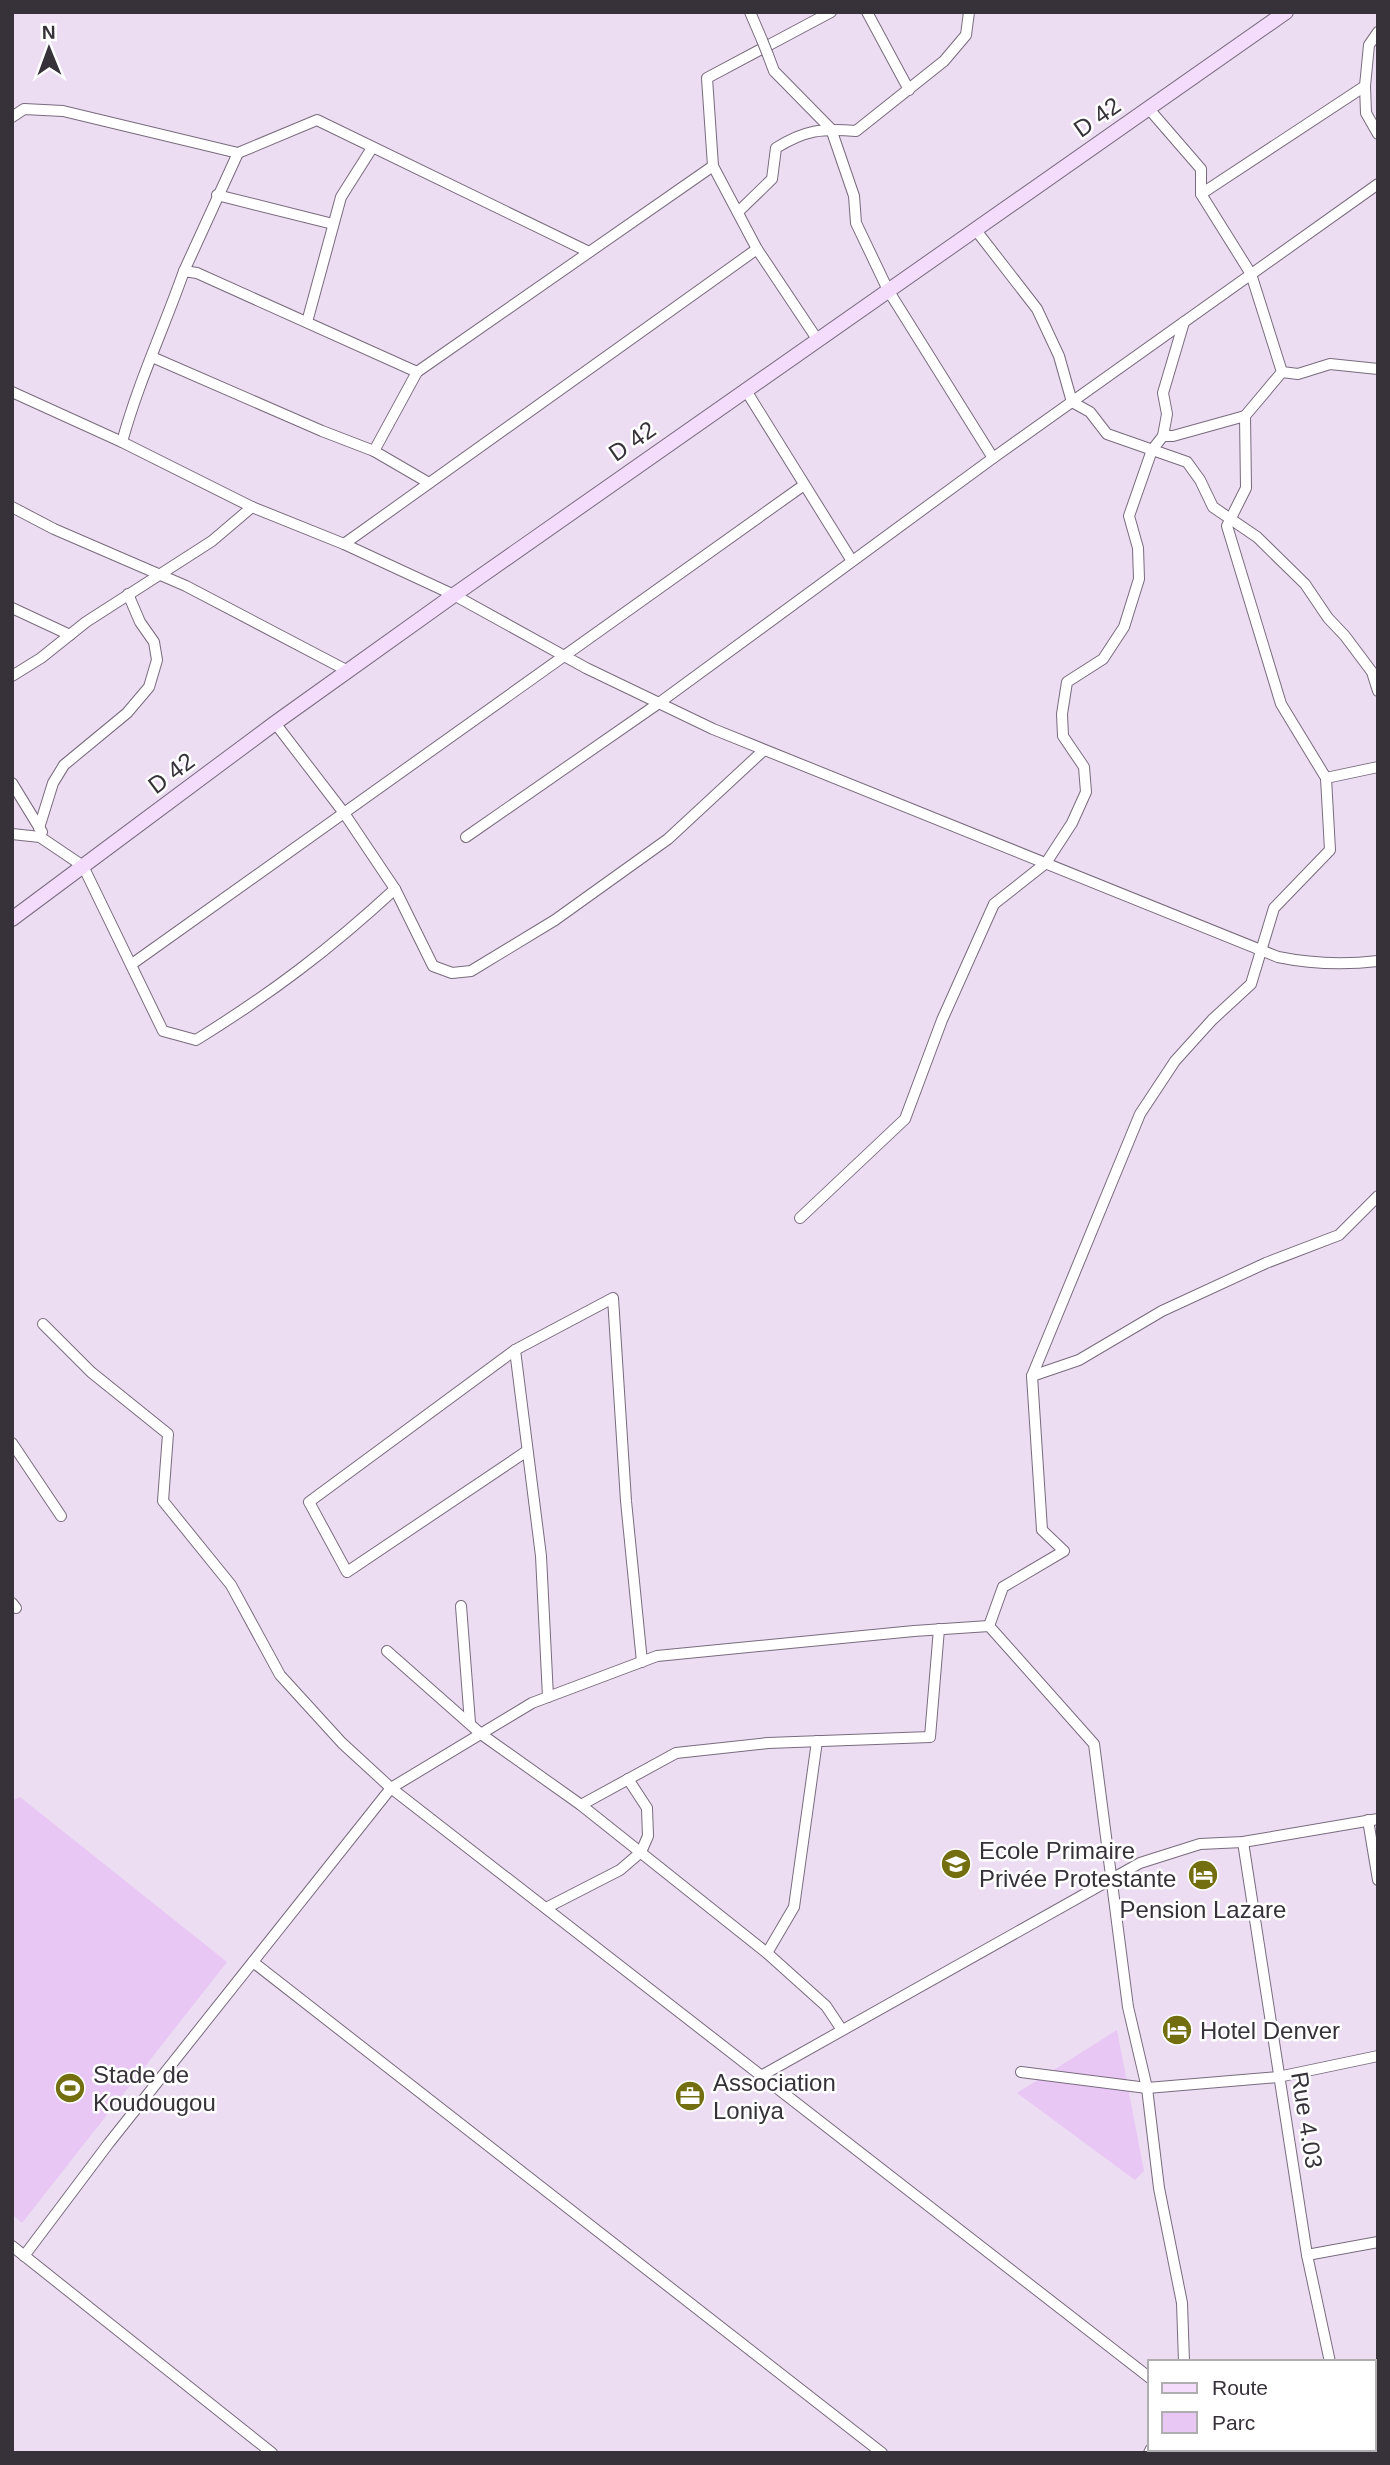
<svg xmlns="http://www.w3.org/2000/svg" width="1390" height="2465" font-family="Arial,sans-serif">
	<rect width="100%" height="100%" fill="#edddf2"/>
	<!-- green -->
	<g fill="#e8c7f5">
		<path d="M20 1797 227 1962 22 2223 12 2214V1801Z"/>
		<path d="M1117 2030 1144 2171 1135 2180 1017 2093Z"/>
	</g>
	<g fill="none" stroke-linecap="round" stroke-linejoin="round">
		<!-- street casing -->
		<g stroke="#796b7e" stroke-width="12">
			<g id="street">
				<path d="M750 12 762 40"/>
				<path d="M867 12 909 90"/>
				<path d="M1378 32 1369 45 1365 86 1366 113 1378 134"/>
				<path d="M768 55 774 71 831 129 854 196 856 223 888 290 993 458"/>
				<path d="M12 117 24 109 63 111 238 153 317 120 589 252"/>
				<path d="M1201 194 1365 86"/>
				<path d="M217 195 333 224"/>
				<path d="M738 212 772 179 776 148C805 130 822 128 856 131L944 61 966 35 969 12"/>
				<path d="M975 229 1037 309 1059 356 1072 402 1090 412 1107 434 1187 462 1200 480 1213 507 1257 537 1305 584 1328 618 1345 636 1372 672 1378 691"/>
				<path d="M184 271 238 153"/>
				<path d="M307 322 341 197 372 148"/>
				<path d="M817 339 757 249 713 166 707 78 831 12"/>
				<path d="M152 357 322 431 374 451 417 372 713 166"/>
				<path d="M1282 372 1298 374 1330 364 1378 369"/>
				<path d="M745 389 852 561"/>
				<path d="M12 392 122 442 252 507 344 544 454 595 586 668 713 729 1278 957C1312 964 1344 965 1378 961"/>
				<path d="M1163 436H1173L1245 416"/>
				<path d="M122 442C138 383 164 328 184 271L197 273 417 372"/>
				<path d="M374 451 429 483"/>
				<path d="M12 507 54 529 186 586 348 671"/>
				<path d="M344 544 757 249"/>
				<path d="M12 608 70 635"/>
				<path d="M12 676 41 658 86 622 212 541 252 507"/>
				<path d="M275 723 344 813 395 889 433 966 452 973 471 971 555 920 668 839 764 750"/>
				<path d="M1326 778 1378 767"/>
				<path d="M12 783 42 832"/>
				<path d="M39 828 53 783 64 765 127 713 149 687 157 660 154 642 140 622 128 594"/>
				<path d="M12 834 40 837 83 866 163 1031 196 1040C272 993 330 949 395 889"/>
				<path d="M466 837 659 703 993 458 1378 184"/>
				<path d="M132 964 804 485"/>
				<path d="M800 1218 905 1119 942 1020 994 904 1046 863 1072 823 1086 792 1084 767 1063 736 1062 714 1067 682 1103 659 1124 627 1139 579 1138 548 1129 516 1152 450 1163 436 1167 414 1163 393 1184 322"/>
				<path d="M43 1324 91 1372 168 1434 163 1501 231 1585 280 1675 342 1743 391 1788 1150 2378"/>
				<path d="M515 1350 541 1556 548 1697"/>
				<path d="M1032 1376 1079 1360 1162 1311 1266 1263 1339 1235 1378 1196"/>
				<path d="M12 1443 61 1516"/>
				<path d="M527 1451 347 1572 309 1502 515 1350 613 1298 626 1501 642 1662"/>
				<path d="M12 1603 16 1608"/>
				<path d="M461 1606 470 1723"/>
				<path d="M989 1626 1003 1587 1064 1551 1042 1530 1032 1376 1140 1114 1175 1061 1212 1020 1251 984 1274 908 1330 850 1326 778 1281 704 1227 526 1246 488 1245 416 1282 372 1251 274 1201 194V169L1149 109"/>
				<path d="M387 1651 481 1734 581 1805 767 1953 826 2006 842 2030"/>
				<path d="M581 1805 676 1753 768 1743 930 1737 939 1629"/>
				<path d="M1368 1820 1378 1880"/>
				<path d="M1243 1842 1307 2255 1330 2362"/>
				<path d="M546 1908 620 1870 641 1852 648 1836 647 1808 628 1779"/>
				<path d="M767 1953 794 1907 817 1741"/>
				<path d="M253 1962 882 2453"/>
				<path d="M1021 2072 1147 2088 1278 2077 1378 2056"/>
				<path d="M761 2076 1140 1863 1200 1844 1243 1842 1378 1819"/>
				<path d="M12 2246 272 2453"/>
				<path d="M1307 2255 1378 2242"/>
				<path d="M24 2256 109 2143 391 1788 532 1703 657 1656 914 1631 989 1626 1094 1744 1128 2007 1147 2088 1159 2188 1182 2303 1184 2362"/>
				<path d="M1374 2430H1378"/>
				<path d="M1352 2449V2453"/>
				<path d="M1267 2452 1280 2449"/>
				<path d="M1149 2453 1151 2449"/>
			</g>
		</g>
		<!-- secondary casing -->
		<g stroke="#796b7e" stroke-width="16">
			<path id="secondary" d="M12 919 275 723 454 595 1286 12"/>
		</g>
		<!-- street -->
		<use href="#street" stroke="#fff" stroke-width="10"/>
		<!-- secondary -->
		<use href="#secondary" stroke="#f4dcfd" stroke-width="14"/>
		<!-- street-bridge casing -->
		<g stroke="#796b7e" stroke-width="12" stroke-linecap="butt">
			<path id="street-bridge" d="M762 40 768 55"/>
		</g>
		<!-- street-bridge -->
		<use href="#street-bridge" stroke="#fff" stroke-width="10"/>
	</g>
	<!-- icons -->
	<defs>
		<g id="school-disc" transform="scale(1.575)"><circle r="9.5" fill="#736f10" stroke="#fff"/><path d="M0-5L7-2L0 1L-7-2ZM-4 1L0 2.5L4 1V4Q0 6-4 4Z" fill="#fff"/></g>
		<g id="hotel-disc" transform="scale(1.575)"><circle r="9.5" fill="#736f10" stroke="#fff"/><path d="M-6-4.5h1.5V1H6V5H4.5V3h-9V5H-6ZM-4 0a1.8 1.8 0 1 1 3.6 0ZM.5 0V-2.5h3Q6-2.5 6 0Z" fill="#fff"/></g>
		<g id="stadium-disc" transform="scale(1.575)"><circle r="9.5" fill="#736f10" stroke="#fff"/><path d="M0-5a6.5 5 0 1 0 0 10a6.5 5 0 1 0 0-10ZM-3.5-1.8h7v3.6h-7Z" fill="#fff"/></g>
		<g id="office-disc" transform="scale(1.575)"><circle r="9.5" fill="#736f10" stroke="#fff"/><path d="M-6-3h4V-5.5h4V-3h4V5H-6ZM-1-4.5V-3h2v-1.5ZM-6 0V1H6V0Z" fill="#fff"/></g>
	</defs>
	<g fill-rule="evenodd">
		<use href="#school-disc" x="956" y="1864"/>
		<use href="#hotel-disc" x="1203" y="1875"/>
		<use href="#hotel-disc" x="1177" y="2030"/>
		<use href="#stadium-disc" x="70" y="2088"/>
		<use href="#office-disc" x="690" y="2096"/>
	</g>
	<g text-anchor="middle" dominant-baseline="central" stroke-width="5" stroke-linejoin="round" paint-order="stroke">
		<!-- street labels -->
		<g font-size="24" fill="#37313a" stroke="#fff">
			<text transform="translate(1097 117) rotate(-35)">D 42</text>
			<text transform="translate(632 441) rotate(-35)">D 42</text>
			<text transform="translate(171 773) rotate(-37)">D 42</text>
			<text transform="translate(1307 2120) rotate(81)">Rue 4.03</text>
		</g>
		<!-- poi labels -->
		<g font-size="24" fill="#37313a" stroke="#fff" text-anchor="start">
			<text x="979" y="1850">Ecole Primaire<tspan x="979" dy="28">Privée Protestante</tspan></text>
			<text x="1203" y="1909" text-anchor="middle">Pension Lazare</text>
			<text x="1200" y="2030">Hotel Denver</text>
			<text x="93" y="2074">Stade de<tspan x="93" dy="28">Koudougou</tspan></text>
			<text x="713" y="2082">Association<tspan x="713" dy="28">Loniya</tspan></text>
		</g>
	</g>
	<!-- border -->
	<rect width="1390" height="2465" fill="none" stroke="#37313a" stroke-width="28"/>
	<!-- legend -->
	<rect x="1148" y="2360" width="228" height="91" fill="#ffffff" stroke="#afadb0" stroke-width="2"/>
	<rect x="1162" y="2383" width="35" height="10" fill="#f4dcfd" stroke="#afadb0" stroke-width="2"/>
	<text x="1212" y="2395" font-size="21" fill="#37313a">Route</text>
	<rect x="1162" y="2412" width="35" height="21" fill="#e8c7f5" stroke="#afadb0" stroke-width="2"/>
	<text x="1212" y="2430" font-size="21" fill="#37313a">Parc</text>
	<!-- north arrow -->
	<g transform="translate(49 49) rotate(359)" stroke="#ffffff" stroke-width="5" paint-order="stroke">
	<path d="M0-5L12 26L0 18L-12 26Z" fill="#37313a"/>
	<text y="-10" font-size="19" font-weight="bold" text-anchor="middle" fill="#37313a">N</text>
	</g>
</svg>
